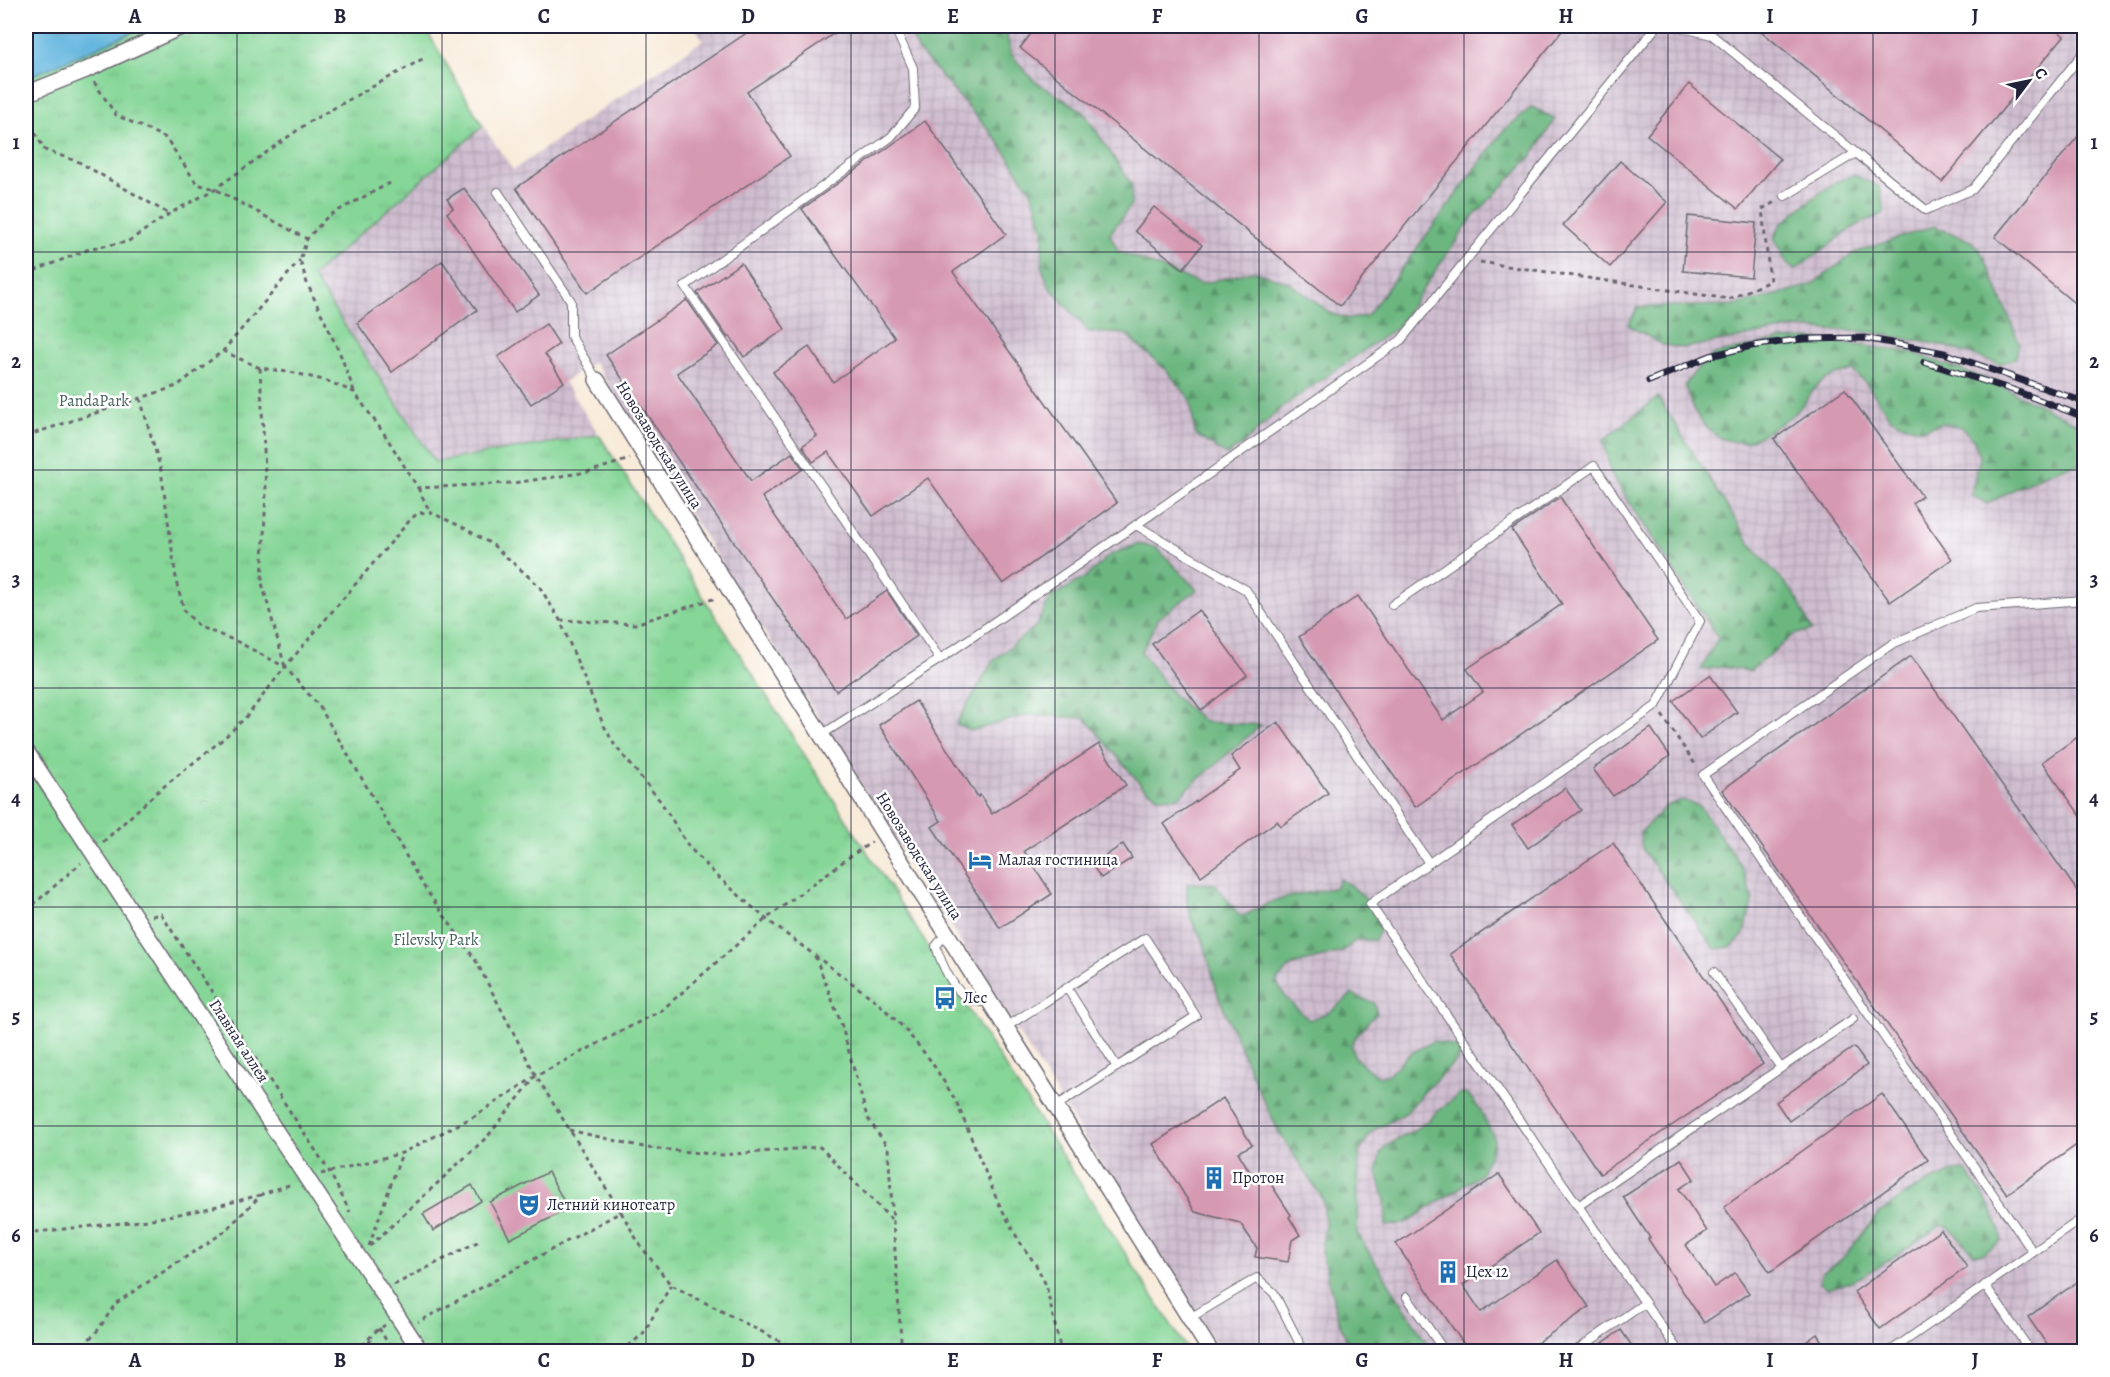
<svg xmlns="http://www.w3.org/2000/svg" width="2110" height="1377" font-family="Alegreya,serif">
	<defs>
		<pattern id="industrial-grid" width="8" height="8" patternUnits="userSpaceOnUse" patternTransform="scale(1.5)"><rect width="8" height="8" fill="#cfbdcf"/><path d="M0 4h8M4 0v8" fill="none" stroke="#b1a2b3"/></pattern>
		<pattern id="forest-firs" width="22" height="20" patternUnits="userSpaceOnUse" patternTransform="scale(1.5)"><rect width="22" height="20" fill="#6cb780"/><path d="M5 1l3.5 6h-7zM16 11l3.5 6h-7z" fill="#58946a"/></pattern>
		<pattern id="park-tufts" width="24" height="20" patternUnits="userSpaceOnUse" patternTransform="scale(1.5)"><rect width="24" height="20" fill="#85d697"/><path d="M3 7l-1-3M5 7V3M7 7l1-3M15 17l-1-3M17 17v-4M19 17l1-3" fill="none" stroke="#73b783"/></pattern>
	</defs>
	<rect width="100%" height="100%" fill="#fff"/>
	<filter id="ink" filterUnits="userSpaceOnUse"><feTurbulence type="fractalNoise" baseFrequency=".0167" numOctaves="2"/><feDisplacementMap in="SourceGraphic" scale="12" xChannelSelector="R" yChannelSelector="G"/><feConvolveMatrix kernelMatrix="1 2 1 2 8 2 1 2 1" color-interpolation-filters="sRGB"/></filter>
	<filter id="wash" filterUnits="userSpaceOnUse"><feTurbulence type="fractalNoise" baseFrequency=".008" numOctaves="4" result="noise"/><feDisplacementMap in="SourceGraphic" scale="24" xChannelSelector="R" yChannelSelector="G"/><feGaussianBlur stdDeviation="1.35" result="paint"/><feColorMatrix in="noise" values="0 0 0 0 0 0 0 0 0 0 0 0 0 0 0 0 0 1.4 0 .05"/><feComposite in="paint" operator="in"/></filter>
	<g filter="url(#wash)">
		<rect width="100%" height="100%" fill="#f8ebd9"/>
		<!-- industrial -->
		<path fill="url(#industrial-grid)" d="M694 26H2084V1351H1219L594 362 564 382 599 435 435 462 312 276 483 126 513 170 703 40Z"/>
		<!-- forest -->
		<g fill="url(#forest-firs)" stroke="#476c5e" stroke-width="1.5">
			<path d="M907 26H1005L1011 54 1034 81 1083 111 1132 185 1131 205 1110 234 1118 251 1201 284 1253 271 1288 282 1332 314 1350 319 1367 316 1504 130 1532 107 1555 119 1532 156 1472 218 1396 328 1281 408 1241 446 1226 455 1195 434 1190 399 1166 370 1125 334 1089 332 1049 286 1042 268 1043 229 1032 193 998 141 918 50Z"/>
			<path d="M1854 175 1880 187 1884 213 1854 227 1795 270 1787 264 1774 238 1781 224 1814 197 1837 181Z"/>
			<path d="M1934 226 1971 241 1984 256 2019 342 2016 359 1999 364 1945 346 1870 332 1795 328 1683 348 1663 345 1628 325 1638 307 1736 305 1773 296 1811 285 1854 253Z"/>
			<path d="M1811 339 1911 352 1986 379 2084 427V464C2050 467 2018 488 1987 504L1971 495 1980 457 1974 440 1961 427 1941 423 1923 429 1906 426 1890 418 1867 384 1853 371C1841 373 1832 375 1822 382 1811 389 1806 404 1795 413 1785 421 1754 442 1742 442 1709 444 1692 412 1685 385L1696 370 1715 354 1780 340Z"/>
			<path d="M1658 397 1752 546 1795 595 1812 630 1793 635 1750 671 1721 667 1701 670 1718 638 1611 474 1603 440Z"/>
			<path d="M1138 544 1157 548 1197 590 1159 618 1141 652 1174 696 1205 722 1261 725 1177 798 1159 797 1143 787 1085 718 1027 715 971 731 956 724 993 661 1036 626 1051 597 1086 577 1110 555Z"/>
			<path d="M1682 800 1699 806 1741 865 1753 900 1743 936 1731 947 1715 949 1642 849 1640 833 1666 806Z"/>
			<path d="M1340 879C1364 893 1373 904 1380 931L1375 940H1356L1342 952 1292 965 1276 982 1287 999 1309 1020 1330 1012 1352 994 1374 1003 1377 1013C1346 1044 1340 1050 1379 1077L1388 1075 1408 1055 1433 1041 1457 1047 1462 1055 1424 1092 1406 1113 1371 1132 1359 1153 1357 1233 1432 1351H1351L1338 1319 1321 1251 1325 1225 1323 1199 1280 1134 1256 1085 1218 995 1203 940 1193 924 1187 902V883L1215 884 1241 917 1275 900 1336 887Z"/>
			<path d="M1467 1093 1479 1108 1494 1137 1493 1147 1480 1175 1404 1224 1386 1226 1385 1200 1377 1173 1380 1154 1386 1146 1417 1129 1458 1095Z"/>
			<path d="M1965 1170C1980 1190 1999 1215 2002 1241L1983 1254H1974L1949 1227 1940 1226C1910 1245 1862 1284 1827 1288L1820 1283 1821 1274 1844 1257 1879 1213 1914 1189 1955 1171Z"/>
		</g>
		<!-- park -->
		<path fill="url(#park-tufts)" stroke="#547c69" stroke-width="1.5" d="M147 26H424L483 126 312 276 435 462 599 435 1188 1351H26V78Z"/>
		<!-- water -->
		<path fill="#64b6df" stroke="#436c8d" stroke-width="1.5" d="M26 26H147L26 78Z"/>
		<g id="blocks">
			<!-- building -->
			<g fill="#d699b2">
				<path d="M757 26H845L747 92 790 156 587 293 516 188Z"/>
				<path d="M1037 26H1566L1340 306 1020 48Z"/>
				<path d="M1755 26H2052L2064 36 1942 182Z"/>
				<path d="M1689 84 1780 159 1738 209 1647 135Z"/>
				<path d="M925 121 1006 234 953 272 1117 503 1003 584 928 478 873 516 828 452 813 462 802 446 817 436 773 372 809 347 833 382 895 338 802 209Z"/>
				<path d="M2085 128V312L1995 237Z"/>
				<path d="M1620 161 1667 202 1610 267 1563 225Z"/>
				<path d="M464 188 539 295 515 312 447 213 453 208 447 199Z"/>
				<path d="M1154 207 1202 245 1183 269 1135 231Z"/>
				<path d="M1688 216 1756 223 1751 277 1683 271Z"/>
				<path d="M442 261 477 310 392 372 357 323Z"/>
				<path d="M741 263 785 329 744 357 730 336 728 338 697 293Z"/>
				<path d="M687 300 718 345 677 373 751 481 792 453 803 469 762 497 846 619 887 591 917 636 836 691 606 355Z"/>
				<path d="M546 324 559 344 545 354 564 382 531 404 498 357Z"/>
				<path d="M1845 389 1922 496 1912 503 1952 559 1890 602 1774 439Z"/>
				<path d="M1560 497 1658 640 1415 807 1299 637 1358 596 1443 720 1483 692 1467 669 1562 604 1512 530Z"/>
				<path d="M1199 610 1247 675 1201 710 1152 644Z"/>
				<path d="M1911 656 2085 902V1139L2007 1194 1722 790Z"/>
				<path d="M1710 675 1737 712 1700 739 1673 701Z"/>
				<path d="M916 701 978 797 980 795 992 814 1099 744 1126 785 1024 851 1052 894 1000 928 932 827 941 821 879 725Z"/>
				<path d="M1278 722 1328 793 1281 826 1277 821 1201 876 1164 824 1240 770 1231 756Z"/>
				<path d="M1651 728 1670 756 1613 796 1593 769Z"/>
				<path d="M2085 732V822L2042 762Z"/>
				<path d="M1565 788 1581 810 1528 848 1512 825Z"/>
				<path d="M1613 843 1763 1064 1600 1174 1450 954Z"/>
				<path d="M1123 844 1132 858 1101 878 1092 865Z"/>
				<path d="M1854 1047 1867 1065 1789 1121 1776 1102Z"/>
				<path d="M1882 1094 1928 1160 1770 1272 1724 1207Z"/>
				<path d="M1223 1098 1252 1145 1238 1152 1256 1182 1265 1175 1291 1215 1289 1217 1300 1235 1292 1240 1288 1262 1255 1257 1257 1248 1240 1223 1195 1212 1153 1144Z"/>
				<path d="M1681 1159 1694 1179 1679 1189 1707 1231 1686 1245 1714 1287 1735 1273 1749 1293 1704 1323 1648 1239 1650 1238 1623 1197Z"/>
				<path d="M548 1172 568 1209 510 1239 490 1202Z"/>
				<path d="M1499 1174 1539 1233 1463 1285 1481 1312 1557 1260 1589 1307 1524 1352H1469L1396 1244Z"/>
				<path d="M472 1185 481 1201 433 1231 423 1214Z"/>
				<path d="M1941 1230 1967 1267 1880 1329 1854 1292Z"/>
				<path d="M2077 1282 2085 1292V1352H2052L2028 1317Z"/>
				<path d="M1621 1330 1636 1352H1590Z"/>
				<path d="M1817 1334 1829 1352H1792Z"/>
			</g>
		</g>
	</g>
	<g filter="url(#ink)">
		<use href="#blocks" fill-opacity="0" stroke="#6d6872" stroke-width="1.5"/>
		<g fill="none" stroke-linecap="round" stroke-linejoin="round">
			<!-- lane casing -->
			<g stroke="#6d6872" stroke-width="10">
				<g id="lane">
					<path d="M894 26 913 68 915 108 891 137 685 286 940 659"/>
					<path d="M1675 26 1712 35 1856 153"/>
					<path d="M498 192 571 301V336L597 380"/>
					<path d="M1785 196 1856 153 1926 210 1973 189 2084 52"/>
					<path d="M1136 525 1246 590 1429 863"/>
					<path d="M1392 605 1594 466 1700 621 1656 706 1370 904 1679 1352"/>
					<path d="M821 735 940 659 1136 525 1401 340 1657 26"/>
					<path d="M947 933 936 946C941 963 955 996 974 1001 978 1002 984 1002 988 1002"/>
					<path d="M1714 972 1781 1068"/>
					<path d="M1067 988 1117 1067"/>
					<path d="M1006 1027 1145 938 1196 1016 1056 1106"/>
					<path d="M1578 1206 1853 1019"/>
					<path d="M2033 1252 1703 775 1892 644 1976 608 2084 600"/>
					<path d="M1985 1285 2031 1352"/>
					<path d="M1407 1297 1445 1352"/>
					<path d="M1190 1318 1257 1278 1274 1293 1304 1352"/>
					<path d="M1574 1352 1645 1303"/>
					<path d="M1889 1352 2084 1217"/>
				</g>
			</g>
			<!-- street casing -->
			<g stroke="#6d6872" stroke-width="18">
				<g id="street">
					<path d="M26 94 86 70 183 26"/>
					<path d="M597 380 1211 1352"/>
					<path d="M26 751 421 1352"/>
				</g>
			</g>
			<!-- path -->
			<g stroke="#6d6872" stroke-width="3" stroke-dasharray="4.5 4.5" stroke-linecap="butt">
				<path d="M94 82 116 115 166 138 197 184 215 189 307 239"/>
				<path d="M26 117 45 150 79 162 169 214"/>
				<path d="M1480 262 1729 299 1770 281 1762 209 1775 202"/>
				<path d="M26 274 92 248 127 242 169 214 215 189 309 122 426 57"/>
				<path d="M223 351 260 368 295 373 327 381 354 392 385 435 418 488 513 483 588 472 630 459"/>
				<path d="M260 368 266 491 262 583 285 667"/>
				<path d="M354 391 341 356 307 283 300 260 307 239 328 216 390 183"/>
				<path d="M140 398 161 470 177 585 185 612 200 627 236 641 285 667 319 706 371 794 422 884 476 961 536 1076 621 1212 418 1322"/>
				<path d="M26 436 177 386 223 351 300 260"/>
				<path d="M418 488 430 512"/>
				<path d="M560 620 635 624 716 598"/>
				<path d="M26 668V709"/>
				<path d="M1662 715 1697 767"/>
				<path d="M103 842 157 792 223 739 248 715 285 667 410 520 418 513 430 512 464 528 493 545 539 586 560 620 603 724 614 744 661 802 689 847 716 875 766 919 876 1001 903 1027 931 1061 956 1101 997 1200 1019 1241 1036 1265 1046 1285 1061 1352"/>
				<path d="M26 911 81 863"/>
				<path d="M152 916 161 914 329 1171 350 1212"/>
				<path d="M815 956 841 1023 867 1117 888 1148 901 1340 907 1352"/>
				<path d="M569 1130 648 1148 722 1155 820 1147 891 1219"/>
				<path d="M321 1174 402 1153 475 1116 536 1076 662 1010 766 919 852 855 872 842"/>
				<path d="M621 1212 640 1245 671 1285 801 1352"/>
				<path d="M26 1233 141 1221 206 1209 260 1195"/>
				<path d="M369 1246 402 1153"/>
				<path d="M370 1246 488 1136 533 1080"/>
				<path d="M394 1285 481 1240"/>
				<path d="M379 1328 393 1352"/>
				<path d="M77 1352 98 1330 116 1303 224 1232 262 1194 292 1184"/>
				<path d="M356 1352 375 1332 385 1325"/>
				<path d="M365 1352 372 1336"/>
				<path d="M621 1352 643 1334 671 1285"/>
			</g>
			<!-- lane -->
			<use href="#lane" stroke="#fff" stroke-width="8"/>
			<!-- street -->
			<use href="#street" stroke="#fff" stroke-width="15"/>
			<!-- rail casing -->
			<g stroke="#22223b" stroke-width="7">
				<g id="rail">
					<path d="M1924 362 2013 390 2084 417"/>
					<path d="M1649 381 1710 356 1751 346 1803 339 1865 338 1944 353 2084 402"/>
				</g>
			</g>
			<!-- rail -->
			<use href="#rail" stroke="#fff" stroke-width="4.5" stroke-dasharray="14" stroke-linecap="butt"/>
		</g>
	</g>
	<!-- grid -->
	<path fill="none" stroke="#22223b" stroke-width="1.5" stroke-opacity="0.55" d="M237 26V1352M442 26V1352M646 26V1352M851 26V1352M1055 26V1352M1259 26V1352M1464 26V1352M1668 26V1352M1873 26V1352M26 252H2084M26 470H2084M26 688H2084M26 907H2084M26 1126H2084"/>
	<!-- icons -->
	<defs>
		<g id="hotel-bare" transform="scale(1.8)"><path d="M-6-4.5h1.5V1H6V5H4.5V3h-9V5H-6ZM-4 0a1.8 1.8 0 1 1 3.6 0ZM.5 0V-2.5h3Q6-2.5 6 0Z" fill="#1f6fb2" stroke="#fff" stroke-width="2.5" paint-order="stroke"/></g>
		<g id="bus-bare" transform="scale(1.8)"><path d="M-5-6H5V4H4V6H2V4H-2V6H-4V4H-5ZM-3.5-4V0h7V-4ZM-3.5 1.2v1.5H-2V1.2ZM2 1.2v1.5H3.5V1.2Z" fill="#1f6fb2" stroke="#fff" stroke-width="2.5" paint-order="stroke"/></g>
		<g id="building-bare" transform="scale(1.8)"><path d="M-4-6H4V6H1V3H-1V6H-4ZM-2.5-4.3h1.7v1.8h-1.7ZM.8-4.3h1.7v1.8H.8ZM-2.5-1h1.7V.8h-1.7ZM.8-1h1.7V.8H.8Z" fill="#1f6fb2" stroke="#fff" stroke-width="2.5" paint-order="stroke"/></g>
		<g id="theatre-bare" transform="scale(1.8)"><path d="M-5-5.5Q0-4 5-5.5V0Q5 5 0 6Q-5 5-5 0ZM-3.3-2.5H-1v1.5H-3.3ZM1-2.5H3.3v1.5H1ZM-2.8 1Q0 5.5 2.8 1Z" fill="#1f6fb2" stroke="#fff" stroke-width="2.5" paint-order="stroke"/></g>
	</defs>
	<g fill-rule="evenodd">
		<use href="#hotel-bare" x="980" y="860"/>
		<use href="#bus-bare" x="945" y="998"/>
		<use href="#building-bare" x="1214" y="1178"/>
		<use href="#theatre-bare" x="529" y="1205"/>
		<use href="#building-bare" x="1448" y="1272"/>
	</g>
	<g text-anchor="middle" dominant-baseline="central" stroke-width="5" stroke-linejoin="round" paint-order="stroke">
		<!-- park labels -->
		<g font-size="16" fill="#45615b" stroke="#fff">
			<text x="94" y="401">PandaPark</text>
			<text x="436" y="940">Filevsky Park</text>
		</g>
		<!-- street labels -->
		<g font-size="16" fill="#22223b" stroke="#fff">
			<text transform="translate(659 445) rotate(58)">Новозаводская улица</text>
			<text transform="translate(919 856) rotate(58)">Новозаводская улица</text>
			<text transform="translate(239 1041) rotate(57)">Главная аллея</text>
		</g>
		<!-- poi labels -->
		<g font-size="16" fill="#22223b" stroke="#fff" text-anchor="start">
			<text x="998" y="860">Малая гостиница</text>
			<text x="963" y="998">Лес</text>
			<text x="1232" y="1178">Протон</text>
			<text x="547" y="1205">Летний кинотеатр</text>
			<text x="1466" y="1272">Цех 12</text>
		</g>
	</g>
	<!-- margin -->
	<rect width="2110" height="1377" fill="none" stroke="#fff" stroke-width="66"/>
	<!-- north arrow -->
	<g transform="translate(2029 81) rotate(58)" stroke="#ffffff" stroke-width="4.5" paint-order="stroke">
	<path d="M0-4.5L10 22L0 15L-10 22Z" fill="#22223b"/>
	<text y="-9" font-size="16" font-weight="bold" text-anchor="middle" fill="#22223b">С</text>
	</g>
	<rect x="33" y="33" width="2044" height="1311" fill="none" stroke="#22223b" stroke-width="2"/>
	<g font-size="20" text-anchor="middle" font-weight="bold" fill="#22223b">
		<text x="135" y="23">A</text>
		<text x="340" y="23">B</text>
		<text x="544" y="23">C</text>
		<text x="748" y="23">D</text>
		<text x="953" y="23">E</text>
		<text x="1157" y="23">F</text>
		<text x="1362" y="23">G</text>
		<text x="1566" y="23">H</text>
		<text x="1770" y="23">I</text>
		<text x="1975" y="23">J</text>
		<text x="16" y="149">1</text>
		<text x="2094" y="149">1</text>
		<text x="16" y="368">2</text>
		<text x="2094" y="368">2</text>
		<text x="16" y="586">3</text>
		<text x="2094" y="586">3</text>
		<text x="16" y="805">4</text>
		<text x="2094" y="805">4</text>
		<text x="16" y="1023">5</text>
		<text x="2094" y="1023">5</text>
		<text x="16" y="1242">6</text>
		<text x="2094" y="1242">6</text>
		<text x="135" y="1367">A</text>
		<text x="340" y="1367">B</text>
		<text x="544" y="1367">C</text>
		<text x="748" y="1367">D</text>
		<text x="953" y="1367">E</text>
		<text x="1157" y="1367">F</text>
		<text x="1362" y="1367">G</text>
		<text x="1566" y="1367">H</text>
		<text x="1770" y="1367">I</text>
		<text x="1975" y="1367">J</text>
	</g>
</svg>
